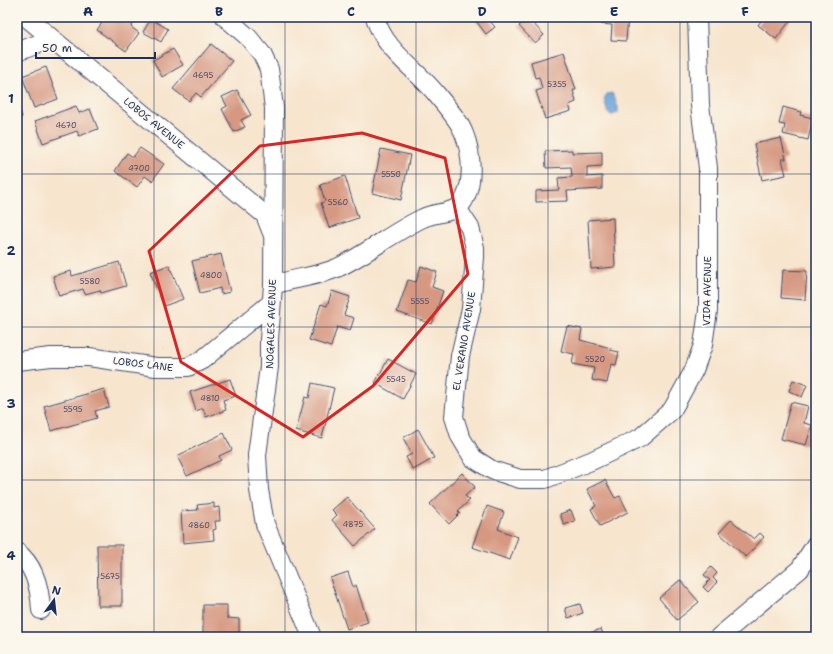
<svg xmlns="http://www.w3.org/2000/svg" width="833" height="654" font-family="'Shantell Sans',sans-serif">
	<rect width="100%" height="100%" fill="#fbf7ec"/>
	<filter id="ink" filterUnits="userSpaceOnUse"><feTurbulence type="fractalNoise" baseFrequency=".025" numOctaves="2"/><feDisplacementMap in="SourceGraphic" scale="8" xChannelSelector="R" yChannelSelector="G"/><feConvolveMatrix kernelMatrix="1 2 1 2 8 2 1 2 1" color-interpolation-filters="sRGB"/></filter>
	<filter id="wash" filterUnits="userSpaceOnUse"><feTurbulence type="fractalNoise" baseFrequency=".012" numOctaves="4" result="noise"/><feDisplacementMap in="SourceGraphic" scale="16" xChannelSelector="R" yChannelSelector="G"/><feGaussianBlur stdDeviation="0.9" result="paint"/><feColorMatrix in="noise" values="0 0 0 0 0 0 0 0 0 0 0 0 0 0 0 0 0 1.4 0 .05"/><feComposite in="paint" operator="in"/></filter>
	<g filter="url(#wash)">
		<rect width="100%" height="100%" fill="#f7e5ce"/>
		<!-- water -->
		<path fill="#6ca4db" stroke="#446a9c" d="M612 93 618 107V113L612 115 608 113 604 99 607 94Z"/>
		<g id="blocks">
			<!-- building -->
			<g fill="#d69881">
				<path d="M106 17H125L134 23 131 27 139 33 126 51 97 30Z"/>
				<path d="M473 17H491L488 19 495 27 486 34Z"/>
				<path d="M602 17H628L626 41 611 40 612 25 601 24Z"/>
				<path d="M764 17H793L776 39 758 25Z"/>
				<path d="M528 18 544 35 535 43 519 26Z"/>
				<path d="M151 19 168 29 161 42 143 32Z"/>
				<path d="M211 44 232 61 201 97 196 93 189 101 173 89Z"/>
				<path d="M173 49 183 65 162 77 153 60Z"/>
				<path d="M564 52 576 90H573L576 102 569 105 571 111 545 119 536 91 542 89 539 77 535 78 531 62Z"/>
				<path d="M46 67 58 99 34 108 22 76Z"/>
				<path d="M237 90 251 115 241 120 245 127 234 132 222 109 227 106 222 97Z"/>
				<path d="M17 102 22 117 17 119Z"/>
				<path d="M76 106 79 113 90 109 98 129 79 136 77 131 43 143 35 121Z"/>
				<path d="M783 107 801 112 800 115 813 118 808 140 783 134 785 125 779 124Z"/>
				<path d="M781 138 786 159H782L786 175 762 180 754 144Z"/>
				<path d="M140 148 164 164 152 181 145 176 137 187 115 171 127 153 133 157Z"/>
				<path d="M381 149 410 155 401 200 372 193Z"/>
				<path d="M572 150V153L602 152V166L587 167V177L602 176V189L567 191 568 201 536 202V191L559 190 558 178 572 177 571 167 546 168 545 151Z"/>
				<path d="M345 176 358 218 329 228 321 203 325 201 320 185Z"/>
				<path d="M613 218 615 267 591 269 588 220Z"/>
				<path d="M221 254 230 292 221 294 220 288 200 293 192 261Z"/>
				<path d="M119 262 126 286 101 293 100 290 85 294 83 289 59 296 53 276 71 271 72 276Z"/>
				<path d="M169 265 183 299 164 306 150 272Z"/>
				<path d="M421 266 437 272 432 287 443 291 432 324 397 312 408 280 416 282Z"/>
				<path d="M783 270 807 271 805 300 781 298Z"/>
				<path d="M332 291 350 297 344 315 354 318 350 331 337 327 331 347 309 340 321 304 327 306Z"/>
				<path d="M567 326 582 329 580 340 611 348 610 350 619 352 616 365 611 364 607 383 592 380 594 368 572 364 574 354 561 351Z"/>
				<path d="M388 359 416 374 403 399 375 383Z"/>
				<path d="M230 379 236 396 223 400 226 410 206 417 203 408 196 411 190 392Z"/>
				<path d="M793 380 807 385 802 397 789 391Z"/>
				<path d="M312 383 334 388 322 438 296 431 305 397 309 398Z"/>
				<path d="M104 389 109 407 95 411 97 418 51 431 44 406Z"/>
				<path d="M791 402 808 406 804 423 812 425 806 445 781 439Z"/>
				<path d="M418 429 434 458 413 470 406 457 412 454 403 438Z"/>
				<path d="M224 433 232 450 219 456 221 460 187 476 177 456Z"/>
				<path d="M462 473 475 487 465 496 470 500 458 511 460 513 449 524 430 504Z"/>
				<path d="M605 480 615 498 620 496 628 512 600 526 591 509 596 506 587 489Z"/>
				<path d="M347 497 375 529 355 546 332 520 337 515 332 510Z"/>
				<path d="M214 503V508L219 507 220 521H215L216 529 213 530 214 540 183 543 181 511 198 510 197 505Z"/>
				<path d="M487 506 504 512 498 529 518 537 510 560 472 547Z"/>
				<path d="M571 510 575 521 564 525 560 514Z"/>
				<path d="M731 520 754 539 760 533 764 537 746 557 719 533Z"/>
				<path d="M97 545H122V606H98Z"/>
				<path d="M711 567 717 573 713 578 717 582 708 592 703 587 710 580 704 575Z"/>
				<path d="M348 572 353 587 356 585 368 622 347 629 330 578Z"/>
				<path d="M680 580 699 602 677 620 659 598Z"/>
				<path d="M580 604 583 613 568 618 565 608Z"/>
				<path d="M203 605H227V618L239 619V637H203Z"/>
				<path d="M601 629 604 637H582V636Z"/>
			</g>
		</g>
	</g>
	<g filter="url(#ink)">
		<use href="#blocks" fill-opacity="0" stroke="#3c4a6f" stroke-width="1"/>
		<g fill="none" stroke-linecap="round" stroke-linejoin="round">
			<!-- minor casing -->
			<g stroke="#3c4a6f" stroke-width="20">
				<g id="minor">
					<path d="M26 17 265 215 272 233"/>
					<path d="M225 17 248 37 262 54 269 69 274 108 273 285 269 340V367L257 455 259 490 265 524 312 637"/>
					<path d="M17 52 51 39"/>
					<path d="M457 208 470 228 475 248V257L471 309 460 356 454 417 460 436 473 458 492 470 520 479H545L591 461 640 438 672 410 676 403 694 370 703 345 708 311V168L700 105 697 17"/>
					<path d="M273 285C294 278 316 277 337 268 367 254 393 232 423 218 437 211 458 215 465 198 475 177 471 145 460 125 454 115 445 105 438 96 417 69 384 51 375 17"/>
					<path d="M17 361 51 357H89L156 367H188L202 360 271 303"/>
					<path d="M17 552C35 566 40 588 41 610"/>
					<path d="M719 637 800 569 816 544"/>
				</g>
			</g>
			<!-- minor -->
			<use href="#minor" stroke="#fff" stroke-width="18"/>
		</g>
	</g>
	<!-- marked area -->
	<path fill="none" stroke="#d62828" stroke-width="3" stroke-linejoin="round" d="M362 133 445 158 468 274 373 386 303 437 181 362 149 251 260 146Z"/>
	<!-- grid -->
	<path fill="none" stroke="#1b2f5e" stroke-width="1" stroke-opacity="0.55" d="M154 17V637M285 17V637M416 17V637M548 17V637M680 17V637M17 174H816M17 327H816M17 480H816"/>
	<g text-anchor="middle" dominant-baseline="central" stroke-width="3.5" stroke-linejoin="round" paint-order="stroke">
		<!-- number labels -->
		<g font-size="8" fill="#4a4967">
			<text x="203" y="75">4695</text>
			<text x="557" y="84">5355</text>
			<text x="66" y="125">4670</text>
			<text x="139" y="168">4700</text>
			<text x="391" y="174">5550</text>
			<text x="338" y="202">5560</text>
			<text x="211" y="275">4800</text>
			<text x="90" y="281">5580</text>
			<text x="420" y="301">5555</text>
			<text x="595" y="359">5520</text>
			<text x="396" y="379">5545</text>
			<text x="210" y="398">4810</text>
			<text x="73" y="409">5595</text>
			<text x="353" y="524">4875</text>
			<text x="199" y="525">4860</text>
			<text x="110" y="576">5675</text>
		</g>
		<!-- street labels -->
		<g font-size="10" fill="#1b2f5e" stroke="#fbf7ec">
			<text transform="translate(154 123) rotate(39)">LOBOS AVENUE</text>
			<text transform="translate(707 291) rotate(-89)">VIDA AVENUE</text>
			<text transform="translate(271 324) rotate(-88)">NOGALES AVENUE</text>
			<text transform="translate(464 341) rotate(-81)">EL VERANO AVENUE</text>
			<text transform="translate(143 364) rotate(7)">LOBOS LANE</text>
		</g>
	</g>
	<!-- margin -->
	<rect width="833" height="654" fill="none" stroke="#fbf7ec" stroke-width="44"/>
	<!-- north arrow -->
	<g transform="translate(54 600) rotate(15)" stroke="#fbf7ec" stroke-width="3" paint-order="stroke">
	<path d="M0-3L7 15L0 10L-7 15Z" fill="#1b2f5e"/>
	<text y="-6" font-size="11" font-weight="bold" text-anchor="middle" fill="#1b2f5e">N</text>
	</g>
	<!-- scale -->
	<path d="M36 52v6h119v-6" fill="none" stroke="#1b2f5e" stroke-width="2"/>
	<text x="42" y="52" font-size="12" fill="#1b2f5e" stroke="#fbf7ec" stroke-width="3" paint-order="stroke">50 m</text>
	<rect x="22" y="22" width="789" height="610" fill="none" stroke="#1b2f5e" stroke-width="1.5"/>
	<g font-size="13" text-anchor="middle" font-weight="bold" fill="#1b2f5e">
		<text x="88" y="16">A</text>
		<text x="219" y="16">B</text>
		<text x="351" y="16">C</text>
		<text x="482" y="16">D</text>
		<text x="614" y="16">E</text>
		<text x="745" y="16">F</text>
		<text x="11" y="103">1</text>
		<text x="11" y="255">2</text>
		<text x="11" y="408">3</text>
		<text x="11" y="560">4</text>
	</g>
</svg>
